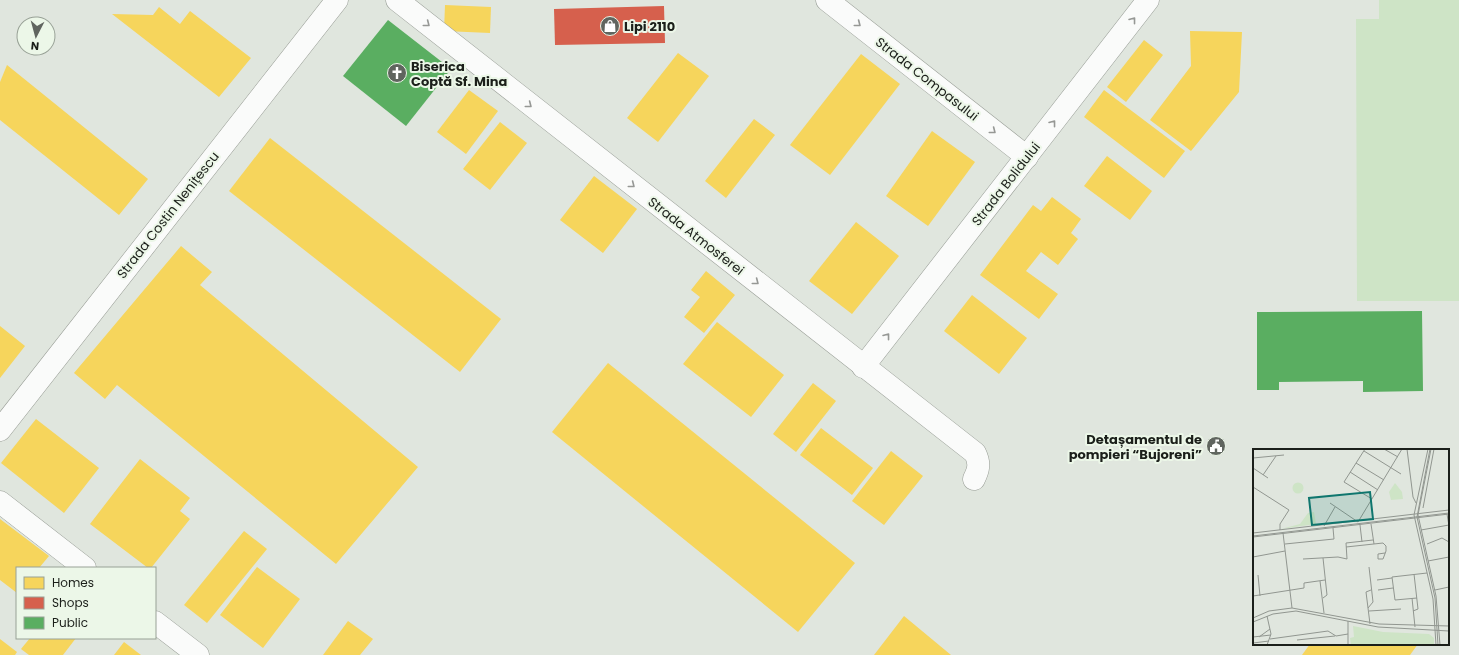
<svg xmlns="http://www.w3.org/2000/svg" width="1459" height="655" font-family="Poppins,sans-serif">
	<rect width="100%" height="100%" fill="#e0e6de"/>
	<!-- green -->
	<path fill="#cee4c6" d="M1379 0H1459V301H1357L1356 19H1379Z"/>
	<!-- homes -->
	<g fill="#f6d55c">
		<path d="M445 5 491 7 490 33 444 31Z"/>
		<path d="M159 7 180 24 190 11 251 58 219 97 112 14 153 15Z"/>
		<path d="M1190 31 1242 32 1239 92 1191 151 1150 120 1191 66Z"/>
		<path d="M1144 40 1163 55 1126 102 1107 87Z"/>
		<path d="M678 53 709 76 658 142 627 118Z"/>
		<path d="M861 54 900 84 830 175 790 145Z"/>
		<path d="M7 65 148 179 119 215 0 120V82Z"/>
		<path d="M469 90 498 111 466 154 437 132Z"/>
		<path d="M1104 90 1185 151 1164 178 1084 117Z"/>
		<path d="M754 119 775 135 726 198 705 181Z"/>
		<path d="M500 122 527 143 490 190 463 169Z"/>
		<path d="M932 131 975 162 928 226 886 196Z"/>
		<path d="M270 138 501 319 460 372 229 191Z"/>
		<path d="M1107 156 1152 191 1130 220 1084 186Z"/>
		<path d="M594 176 637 209 603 253 560 220Z"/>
		<path d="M1052 197 1081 219 1071 233 1078 239 1058 265 1041 252 1026 271 1058 294 1039 319 980 275 1033 205 1041 211Z"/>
		<path d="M856 222 899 256 852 314 809 281Z"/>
		<path d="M181 246 212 272 200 285 418 467 336 564 117 385 105 399 74 373Z"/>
		<path d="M706 271 735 295 704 333 684 317 700 297 691 290Z"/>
		<path d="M972 295 1027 338 999 374 944 331Z"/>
		<path d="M717 322 784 375 751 417 683 364Z"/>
		<path d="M0 326 25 346 0 378Z"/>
		<path d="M608 363 855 563 798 632 552 432Z"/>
		<path d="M813 383 836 401 796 452 773 434Z"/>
		<path d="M36 419 99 468 64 513 1 463Z"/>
		<path d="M821 428 873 468 852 495 800 455Z"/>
		<path d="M891 451 923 476 884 525 852 501Z"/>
		<path d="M140 459 190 498 180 511 190 519 151 568H148L90 524Z"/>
		<path d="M0 519 49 556 39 568H17V593L0 580Z"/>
		<path d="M244 531 267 549 207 623 184 605Z"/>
		<path d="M257 567 300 599 263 648 220 615Z"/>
		<path d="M904 616 951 655H874Z"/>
		<path d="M348 621 373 639 360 655H323Z"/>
		<path d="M30 638H76L63 655H29L21 649Z"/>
		<path d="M0 639 17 652 15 655H0Z"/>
		<path d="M124 642 141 655H114Z"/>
		<path d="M1310 644H1418L1410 655H1302Z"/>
	</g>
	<!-- shops -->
	<path fill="#d6604d" d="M664 6 665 43 555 45 554 9Z"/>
	<!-- public -->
	<g fill="#5aae61">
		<path d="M388 20 451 69 406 126 343 76Z"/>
		<path d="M1422 311 1423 391 1363 392V381L1279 382V390H1257V312Z"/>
	</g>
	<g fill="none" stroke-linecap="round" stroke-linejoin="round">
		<!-- street casing -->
		<g stroke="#969b94" stroke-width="23">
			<g id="street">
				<path d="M397 0 975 453C980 463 979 469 974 479"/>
				<path d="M827 0 1027 157"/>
				<path d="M863 367 1148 0"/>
				<path d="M0 430 337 0"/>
				<path d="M0 502 85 568"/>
				<path d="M155 622 198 655"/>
			</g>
		</g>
		<!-- street -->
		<use href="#street" stroke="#fafbfa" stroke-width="22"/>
	</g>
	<!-- one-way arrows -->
	<defs><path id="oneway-chevron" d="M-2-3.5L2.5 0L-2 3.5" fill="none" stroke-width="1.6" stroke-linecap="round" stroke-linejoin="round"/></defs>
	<g stroke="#969895">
		<use href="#oneway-chevron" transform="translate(1133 20) rotate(-52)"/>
		<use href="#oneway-chevron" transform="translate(427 24) rotate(38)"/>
		<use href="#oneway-chevron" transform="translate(858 24) rotate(38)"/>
		<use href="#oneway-chevron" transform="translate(529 105) rotate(38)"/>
		<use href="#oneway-chevron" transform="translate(1053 123) rotate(-52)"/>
		<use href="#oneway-chevron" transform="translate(993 131) rotate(38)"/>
		<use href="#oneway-chevron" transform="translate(632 185) rotate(38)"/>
		<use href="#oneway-chevron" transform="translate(756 282) rotate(38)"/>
		<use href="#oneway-chevron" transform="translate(887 336) rotate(-52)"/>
	</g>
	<!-- icons -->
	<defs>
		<g id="shop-disc" transform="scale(1)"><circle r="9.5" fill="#60655f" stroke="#ecf7e8"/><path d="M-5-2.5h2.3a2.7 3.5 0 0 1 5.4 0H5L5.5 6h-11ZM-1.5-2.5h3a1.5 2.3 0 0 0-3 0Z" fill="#fff"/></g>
		<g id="church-disc" transform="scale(1)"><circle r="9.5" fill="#60655f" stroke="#ecf7e8"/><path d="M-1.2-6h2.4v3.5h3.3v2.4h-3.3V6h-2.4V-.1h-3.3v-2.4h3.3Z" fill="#fff"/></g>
		<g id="civic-disc" transform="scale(1)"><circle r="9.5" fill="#60655f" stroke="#ecf7e8"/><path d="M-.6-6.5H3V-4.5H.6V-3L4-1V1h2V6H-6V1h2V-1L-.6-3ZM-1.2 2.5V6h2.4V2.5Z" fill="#fff"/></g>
	</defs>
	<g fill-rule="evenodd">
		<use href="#shop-disc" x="610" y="26"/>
		<use href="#church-disc" x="397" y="73"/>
		<use href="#civic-disc" x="1216" y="446"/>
	</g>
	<g text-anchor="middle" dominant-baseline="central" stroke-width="4" stroke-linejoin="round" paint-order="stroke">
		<!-- poi labels -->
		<g font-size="13" font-weight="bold" fill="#1b1f1a" stroke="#ecf7e8" text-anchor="start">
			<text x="624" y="26">Lipi 2110</text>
			<text x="411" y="66">Biserica<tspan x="411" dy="15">Coptă Sf. Mina</tspan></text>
			<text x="1202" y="439" text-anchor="end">Detașamentul de<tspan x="1202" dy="15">pompieri “Bujoreni”</tspan></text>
		</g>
		<!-- street labels -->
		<g font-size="13" fill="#1b1f1a" stroke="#ecf7e8">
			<text transform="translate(927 79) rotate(38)">Strada Compasului</text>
			<text transform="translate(1006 184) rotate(-52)">Strada Bolidului</text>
			<text transform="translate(168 215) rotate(-52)">Strada Costin Nenițescu</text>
			<text transform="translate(696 236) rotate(38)">Strada Atmosferei</text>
		</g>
	</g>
	<!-- overview -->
	<g transform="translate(1253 449)">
		<rect width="196" height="196" fill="#e0e6de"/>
		<path d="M39.5 39a5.5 5.5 0 1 1 11 0a5.5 5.5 0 1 1-11 0ZM142 34 149 43 150 50 138 51 136 43ZM61 63 63 75 28 80 47 75 55 64ZM100 177 130 183 176 185 181 189V196H98L97 189 101 188Z" fill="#cee4c6"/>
		<path fill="none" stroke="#919690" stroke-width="1" d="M112 0 91 33 119 50M131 0 145 8M154 0 160 48 163 54M175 0 161 66 180 150 183 196M177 0 164 68 182 149 185 196M178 0 165 66 183 147 187 196M111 2 148 25M0 9 31 6M103 14 131 31M0 19 15 29M97 23 125 41M10 26 23 7M0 38 36 61 27 75V81M77 54 105 73 149 0M170 59 181 0M194 65 196 77M118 75 121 95M107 76 109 93M71 77 82 58M168 81 196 76M0 84 196 61M30 84 39 159M0 87 196 64M0 88 196 65M32 95 81 90 80 79M174 95 189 89 196 93M93 98 130 94 133 97V102L130 110H125V105L132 104M0 108 32 102M50 110 85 108 94 110 93 94 120 91M175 112 196 108M5 126 7 147M124 131 139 129M67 132 71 164M125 141 140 139M182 141 196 138M0 147 51 139V134L72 131M70 149 74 146 70 109M159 149 162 178M164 149 142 151 139 128 174 124M115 159 120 153 116 118M116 162 148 160M160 162 165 160 161 125M14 167 18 185 14 196M0 169 16 162 39 159 126 175 196 177M95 172V196M0 173 20 165 43 162 125 178 196 182M117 175 113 143 118 141M0 188 18 186M6 188 17 180M17 190 75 182 83 187 95 185M44 191 82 187M0 194 16 192M54 196H68"/>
		<path fill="#0f766e" fill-opacity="0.15" stroke="#0f766e" stroke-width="2" d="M117 43 120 70 59 76 56 49Z"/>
		<rect width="196" height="196" fill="none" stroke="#1b1f1a" stroke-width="2"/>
	</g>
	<!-- legend -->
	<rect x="16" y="567" width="140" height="72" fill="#ecf7e8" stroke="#98a196"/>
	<rect x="24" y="577" width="20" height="12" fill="#f6d55c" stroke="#98a196"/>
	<text x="52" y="587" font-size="12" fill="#1b1f1a">Homes</text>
	<rect x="24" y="597" width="20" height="12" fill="#d6604d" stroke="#98a196"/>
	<text x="52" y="607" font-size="12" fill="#1b1f1a">Shops</text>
	<rect x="24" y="617" width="20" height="12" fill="#5aae61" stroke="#98a196"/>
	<text x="52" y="627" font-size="12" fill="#1b1f1a">Public</text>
	<!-- north arrow -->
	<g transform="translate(36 36) rotate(186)"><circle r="19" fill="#ecf7e8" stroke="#98a196"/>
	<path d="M0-3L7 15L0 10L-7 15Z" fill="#60655f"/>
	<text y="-6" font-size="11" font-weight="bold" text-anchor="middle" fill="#1b1f1a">N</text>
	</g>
</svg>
